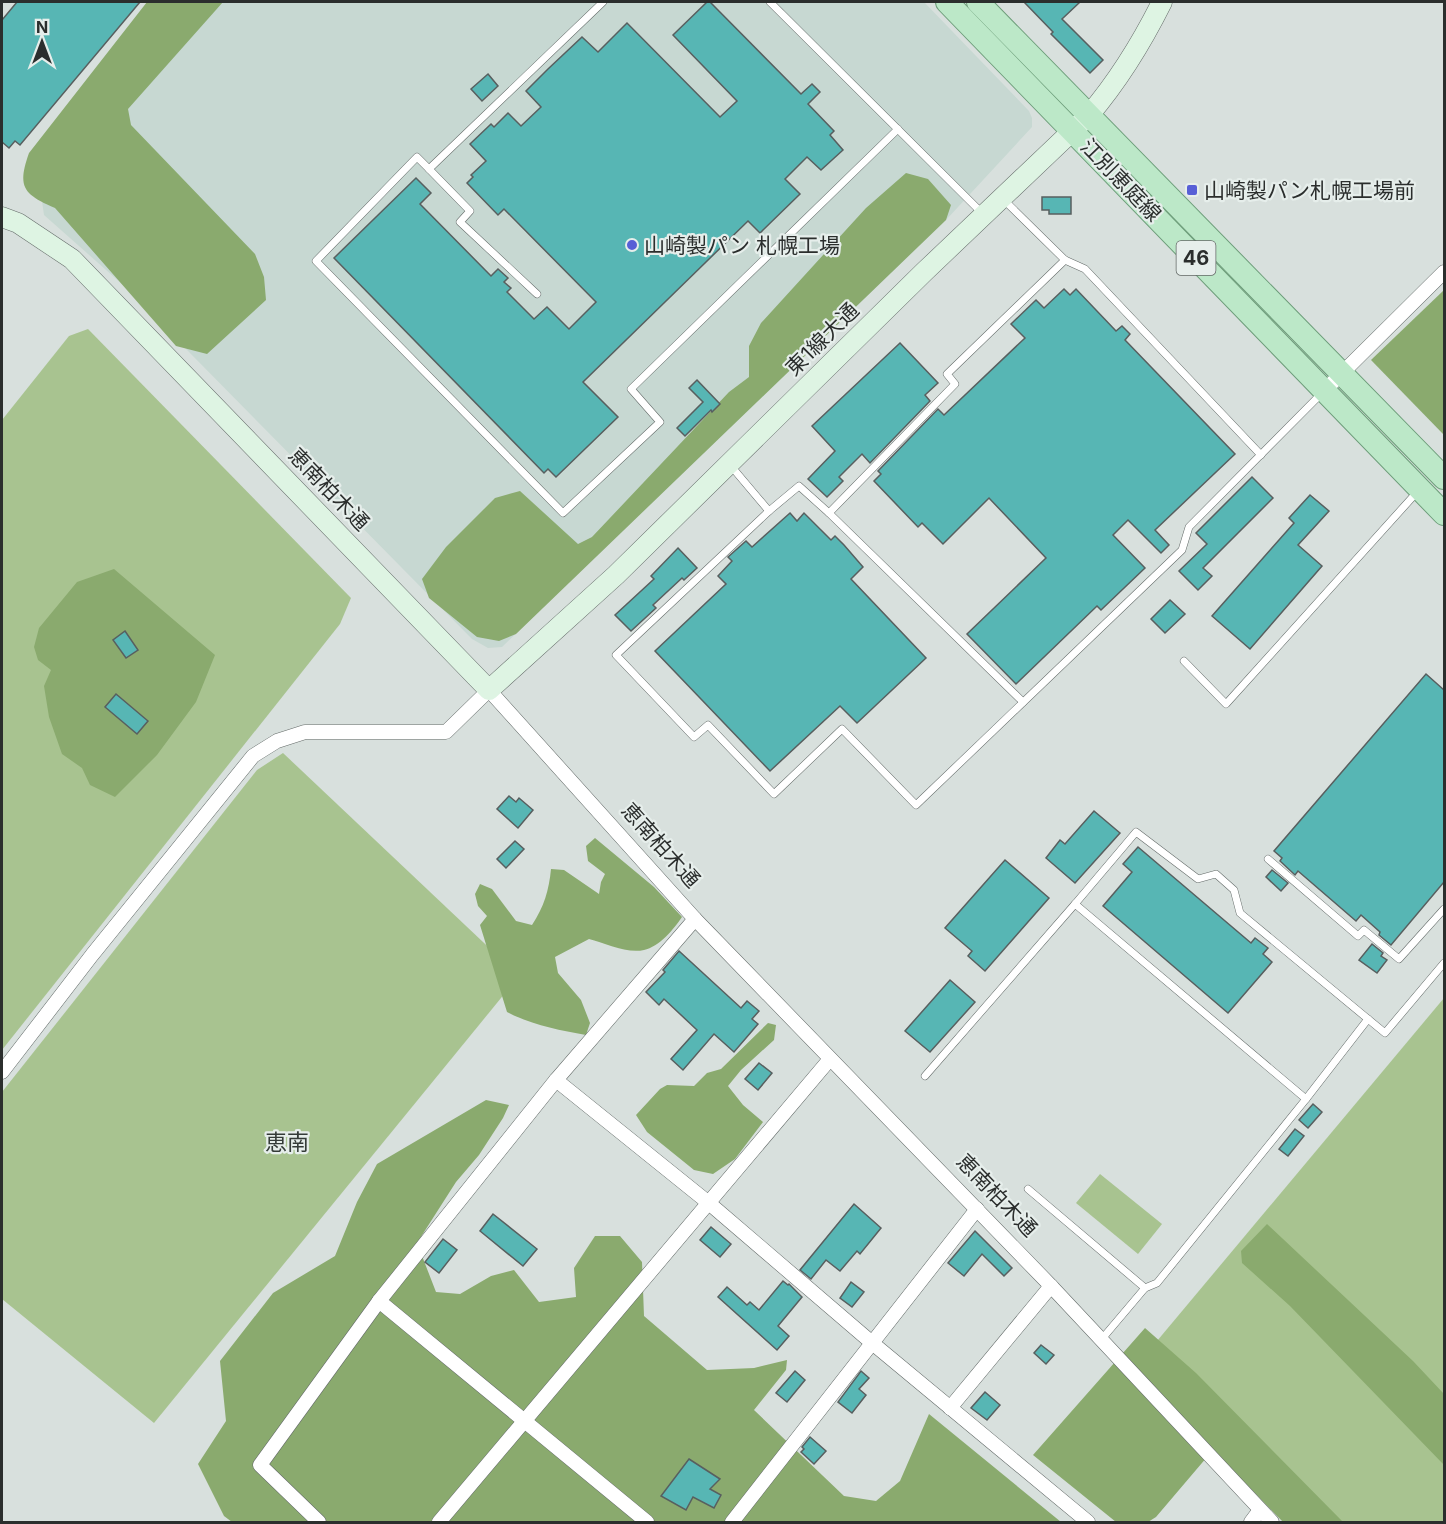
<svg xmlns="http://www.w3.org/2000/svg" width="1446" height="1524" font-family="Inter,'Noto Sans JP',sans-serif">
	<rect width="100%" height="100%" fill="#d8e0dd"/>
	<!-- built -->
	<path fill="#c7d8d2" d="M178 2H924L1029 111 1032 118V127L946 220 502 647 488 648 472 639 123 285 44 215 39 181Z"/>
	<!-- green -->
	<g fill="#a8c390">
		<path d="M88 329 351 598 340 624 2 1050V420L69 336Z"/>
		<path d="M283 753 519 976 154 1423 2 1299V1092L257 770Z"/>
		<path d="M1444 998V1522H1337L1157 1341Z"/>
		<path d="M1100 1174 1162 1224 1138 1254 1076 1203Z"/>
	</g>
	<!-- forest -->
	<g fill="#8aaa6e">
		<path d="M147 2H223L128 109 131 125 255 254 264 277 266 300 207 354 176 346 55 208C23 194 17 187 29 153Z"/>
		<path d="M906 173 928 179 951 205 946 220 516 634 499 641 477 637 429 598 422 579 446 547 495 498 520 491 578 544 592 537 729 392 749 377V346L761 323 866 208Z"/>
		<path d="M1444 290V435L1371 360Z"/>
		<path d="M114 569 215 655 196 702 157 755 115 797 90 785 82 768 62 754 49 717 44 686 51 670 38 660 34 647 39 628 77 582Z"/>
		<path d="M595 838 654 887 682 917C674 929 659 947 644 950 627 954 605 943 589 939L555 957 558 973 581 1000 590 1023 586 1035C558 1030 532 1025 507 1012L480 925 487 916 478 906 475 894 480 884 492 889 516 921 532 925C544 907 549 890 551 869L564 870 599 894 601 882 605 874 588 861 586 846Z"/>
		<path d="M768 1023 776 1025 774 1040 741 1070 728 1086 743 1105 763 1122 735 1159 713 1174 694 1170 647 1132 636 1115 660 1089 667 1085 694 1086 707 1073 721 1069Z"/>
		<path d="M486 1100 509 1105 503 1118 479 1155 456 1182 417 1243 436 1292 460 1294 491 1276 514 1270 539 1302 576 1297 574 1268 595 1236H620L642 1262 644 1316 707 1370 754 1368 787 1360 786 1370 754 1410 844 1496 876 1501 900 1481 929 1414 1061 1522H232L224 1516 198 1464 226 1421 220 1361 273 1293 335 1256 357 1202 377 1164Z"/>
		<path d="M1267 1224 1413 1361 1444 1394V1465L1290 1306 1242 1263 1241 1251Z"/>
		<path d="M1145 1328 1196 1373 1343 1522H1283L1213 1450 1156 1517 1148 1522H1116L1033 1455Z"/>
	</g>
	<!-- building -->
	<g fill="#57b6b4" stroke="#585f5f" stroke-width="1.5">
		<path d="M17 2H140L20 145 15 141 9 148 2 142V20Z"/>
		<path d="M707 2H710L801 94 812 84 820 92 808 104 834 131 830 135 843 150 821 170 807 157 785 179 800 194 760 233 748 221 583 382 618 417 556 477 548 469 544 473 334 258 416 178 431 193 420 204 491 276 498 269 508 278 504 282 511 288 507 292 534 319 547 307 569 329 596 302 504 209 498 215 467 183 473 177 471 175 486 161 470 144 491 124 494 127 508 113 521 126 541 107 526 91 548 69 582 37 598 52 627 23 720 117 737 101 673 35Z"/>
		<path d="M1024 2H1080L1062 19 1103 60 1090 73 1051 34 1053 32Z"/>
		<path d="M488 74 498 86 482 101 471 89Z"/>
		<path d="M1042 197H1071V214H1049V210H1042Z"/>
		<path d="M1064 289 1070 295 1076 289 1116 331 1122 326 1130 334 1125 340 1235 454 1155 530 1169 545 1161 553 1128 520 1113 535 1145 568 1101 610 1097 606 1016 684 967 634 1046 558 989 498 943 544 922 523 918 527 874 481 881 474 878 471 938 409 944 415 1025 338 1011 324 1036 300 1044 308Z"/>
		<path d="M900 343 938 383 925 395 930 401 870 463 862 454 839 477 843 481 827 497 808 479 835 451 812 426Z"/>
		<path d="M697 380 720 404 712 412 711 410 685 436 677 428 703 402 689 388Z"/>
		<path d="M1252 477 1273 498 1203 568 1212 576 1198 590 1179 571 1207 544 1196 533Z"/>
		<path d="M1310 495 1329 511 1298 545 1322 566 1250 649 1212 616 1294 523 1289 518Z"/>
		<path d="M790 513 797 521 804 513 831 540 835 536 844 545 863 567 851 579 926 658 857 723 840 706 770 771 655 651 726 584 718 576 732 561 728 557 746 541 752 547Z"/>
		<path d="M678 548 697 568 684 580 682 578 653 605 656 608 631 631 615 615 654 579 651 576Z"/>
		<path d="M1170 600 1185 614 1165 633 1151 619Z"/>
		<path d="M125 631 138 650 126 658 113 640Z"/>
		<path d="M1426 674 1444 690V882L1391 945 1379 935 1380 932 1361 915 1356 921 1298 871 1295 875 1280 861 1282 858 1274 851Z"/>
		<path d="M116 694 148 721 137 734 105 707Z"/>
		<path d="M509 796 516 802 519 798 533 810 518 828 497 809Z"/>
		<path d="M1094 811 1120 833 1075 883 1046 858 1060 840 1065 844Z"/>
		<path d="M515 841 524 849 506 868 497 859Z"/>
		<path d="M1138 847 1251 943 1255 938 1268 948 1263 954 1272 962 1228 1013 1103 906 1132 872 1123 864Z"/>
		<path d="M1005 860 1049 898 985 971 968 956 972 951 945 928Z"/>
		<path d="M1272 870 1288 883 1281 891 1266 877Z"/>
		<path d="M1372 944 1383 953 1381 956 1387 960 1377 973 1359 960Z"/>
		<path d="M679 951 741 1008 747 1001 759 1011 752 1019 758 1024 734 1052 714 1034 683 1070 671 1059 697 1030 664 999 659 1005 646 992 665 972 663 970Z"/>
		<path d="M950 980 975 1002 930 1052 905 1031Z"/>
		<path d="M759 1063 772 1073 758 1090 745 1079Z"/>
		<path d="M1313 1104 1322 1112 1308 1128 1299 1120Z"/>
		<path d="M1295 1129 1304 1136 1288 1156 1279 1149Z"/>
		<path d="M854 1204 881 1228 860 1254 857 1251 840 1271 826 1260 811 1279 800 1270Z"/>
		<path d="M493 1214 537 1249 523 1266 480 1231Z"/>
		<path d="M711 1227 731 1244 720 1257 700 1240Z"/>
		<path d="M975 1231 1012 1268 1004 1276 982 1254 964 1276 948 1263Z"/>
		<path d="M443 1239 457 1250 439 1273 425 1262Z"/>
		<path d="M783 1281 788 1285 789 1284 802 1297 778 1326 789 1336 777 1350 718 1297 727 1287 747 1305 750 1302 759 1310Z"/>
		<path d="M851 1282 864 1292 852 1307 840 1298Z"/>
		<path d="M1041 1345 1054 1355 1046 1364 1034 1353Z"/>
		<path d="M795 1371 805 1380 787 1402 776 1393Z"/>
		<path d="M861 1371 869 1378 859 1389 866 1395 852 1413 838 1402Z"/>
		<path d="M985 1392 1000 1405 987 1420 971 1408Z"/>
		<path d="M810 1437 826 1451 814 1464 801 1452 804 1449 802 1447Z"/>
		<path d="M689 1459 720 1479 710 1489 721 1495 714 1508 693 1497 686 1510 661 1496Z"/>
	</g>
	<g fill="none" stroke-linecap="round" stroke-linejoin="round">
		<!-- lane casing -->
		<g stroke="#646b69" stroke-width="8">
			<g id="lane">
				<path d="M603 2 429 169 417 157 316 261 563 513 660 422 631 389 898 129"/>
				<path d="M770 2 983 214"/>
				<path d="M429 169 470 211 460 222 537 294"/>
				<path d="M1004 200 1065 260 1085 269 1261 455"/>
				<path d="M731 466 769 511 799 486 829 513"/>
				<path d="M769 511 616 655 694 737 708 725 774 794 842 729 916 805 1182 550 1189 527 1322 393"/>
				<path d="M1184 661 1226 704 1418 491"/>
				<path d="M1023 702 829 513 955 384 947 374 1065 260"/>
				<path d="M1268 859 1358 936 1364 930 1399 959 1444 909"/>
				<path d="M1075 904 1136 832 1198 879 1216 874 1234 890 1240 913 1368 1019"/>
				<path d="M925 1076 1075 904 1306 1099 1368 1019 1385 1033 1444 963"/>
				<path d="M1028 1189 1145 1288"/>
				<path d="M1101 1340 1145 1288 1157 1283 1306 1099"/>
			</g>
		</g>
		<!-- street casing -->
		<g stroke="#646b69" stroke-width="15">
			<g id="street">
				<path d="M1324 391 1444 272"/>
				<path d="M2 1072 92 955 253 756 277 741 305 732H446L489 690 695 919 1051 1286 1272 1522"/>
				<path d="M556 1080 710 1204 871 1342 1088 1522"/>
				<path d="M379 1301 647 1522"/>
				<path d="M950 1408 1051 1286"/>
				<path d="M319 1522 260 1465 379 1301 556 1080 695 919"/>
				<path d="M439 1522 830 1059"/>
				<path d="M732 1522 977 1209"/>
				<path d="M1251 1522 1260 1510"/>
			</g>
		</g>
		<!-- secondary casing -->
		<g stroke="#646b69" stroke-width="21">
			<path id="secondary" d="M2 217 18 223 72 259 489 690 616 575 924 272 1089 115C1118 81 1142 42 1162 2"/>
		</g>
		<!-- primary casing -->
		<g stroke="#6d9d7a" stroke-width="24">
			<g id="primary">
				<path d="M947 2 1444 514"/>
				<path d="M978 2 1444 478"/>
			</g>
		</g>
		<!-- lane -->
		<use href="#lane" stroke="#fff" stroke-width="7"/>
		<!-- street -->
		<use href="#street" stroke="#fff" stroke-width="14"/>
		<!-- secondary -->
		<use href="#secondary" stroke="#def4e3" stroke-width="20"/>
		<!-- primary -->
		<use href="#primary" stroke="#bce8c8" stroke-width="22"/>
	</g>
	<!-- markers -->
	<g fill="#575fd6" stroke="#e6eeeb" stroke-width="2">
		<rect x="1186" y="184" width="12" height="12" rx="3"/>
		<circle cx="632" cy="245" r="6"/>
	</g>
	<g text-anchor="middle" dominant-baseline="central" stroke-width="4.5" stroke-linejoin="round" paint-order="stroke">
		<!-- shield labels -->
		<rect fill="#e6eeeb" stroke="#636866" stroke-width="1.5" x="1176.5" y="241" width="39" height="34" rx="4.5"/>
		<g font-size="20" font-weight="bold" fill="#2b2e2d">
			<text x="1196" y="258">46</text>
		</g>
		<!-- street labels -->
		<g font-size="21" fill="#2b2e2d" stroke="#e6eeeb">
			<text transform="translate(1121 180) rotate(46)">江別恵庭線</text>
			<text transform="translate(822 339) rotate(-45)">東1線大通</text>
			<text transform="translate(329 489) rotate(46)">恵南柏木通</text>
			<text transform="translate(661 845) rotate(48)">恵南柏木通</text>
			<text transform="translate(997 1195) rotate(46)">恵南柏木通</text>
		</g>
		<!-- poi labels -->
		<g font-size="21" fill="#2b2e2d" stroke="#e6eeeb" text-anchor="start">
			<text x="1204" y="190">山崎製パン札幌工場前</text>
			<text x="644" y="245">山崎製パン 札幌工場</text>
		</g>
		<!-- neighbourhood labels -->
		<g font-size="22" fill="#343b38" stroke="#e6eeeb">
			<text x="287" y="1142">恵南</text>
		</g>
	</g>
	<!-- border -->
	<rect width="1446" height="1524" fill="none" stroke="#2b2e2d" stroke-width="6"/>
	<!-- north arrow -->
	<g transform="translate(42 42)" stroke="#e6eeeb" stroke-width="4.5" paint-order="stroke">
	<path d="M0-4.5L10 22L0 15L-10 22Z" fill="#2b2e2d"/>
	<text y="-9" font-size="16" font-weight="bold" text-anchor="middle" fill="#2b2e2d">N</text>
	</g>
</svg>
